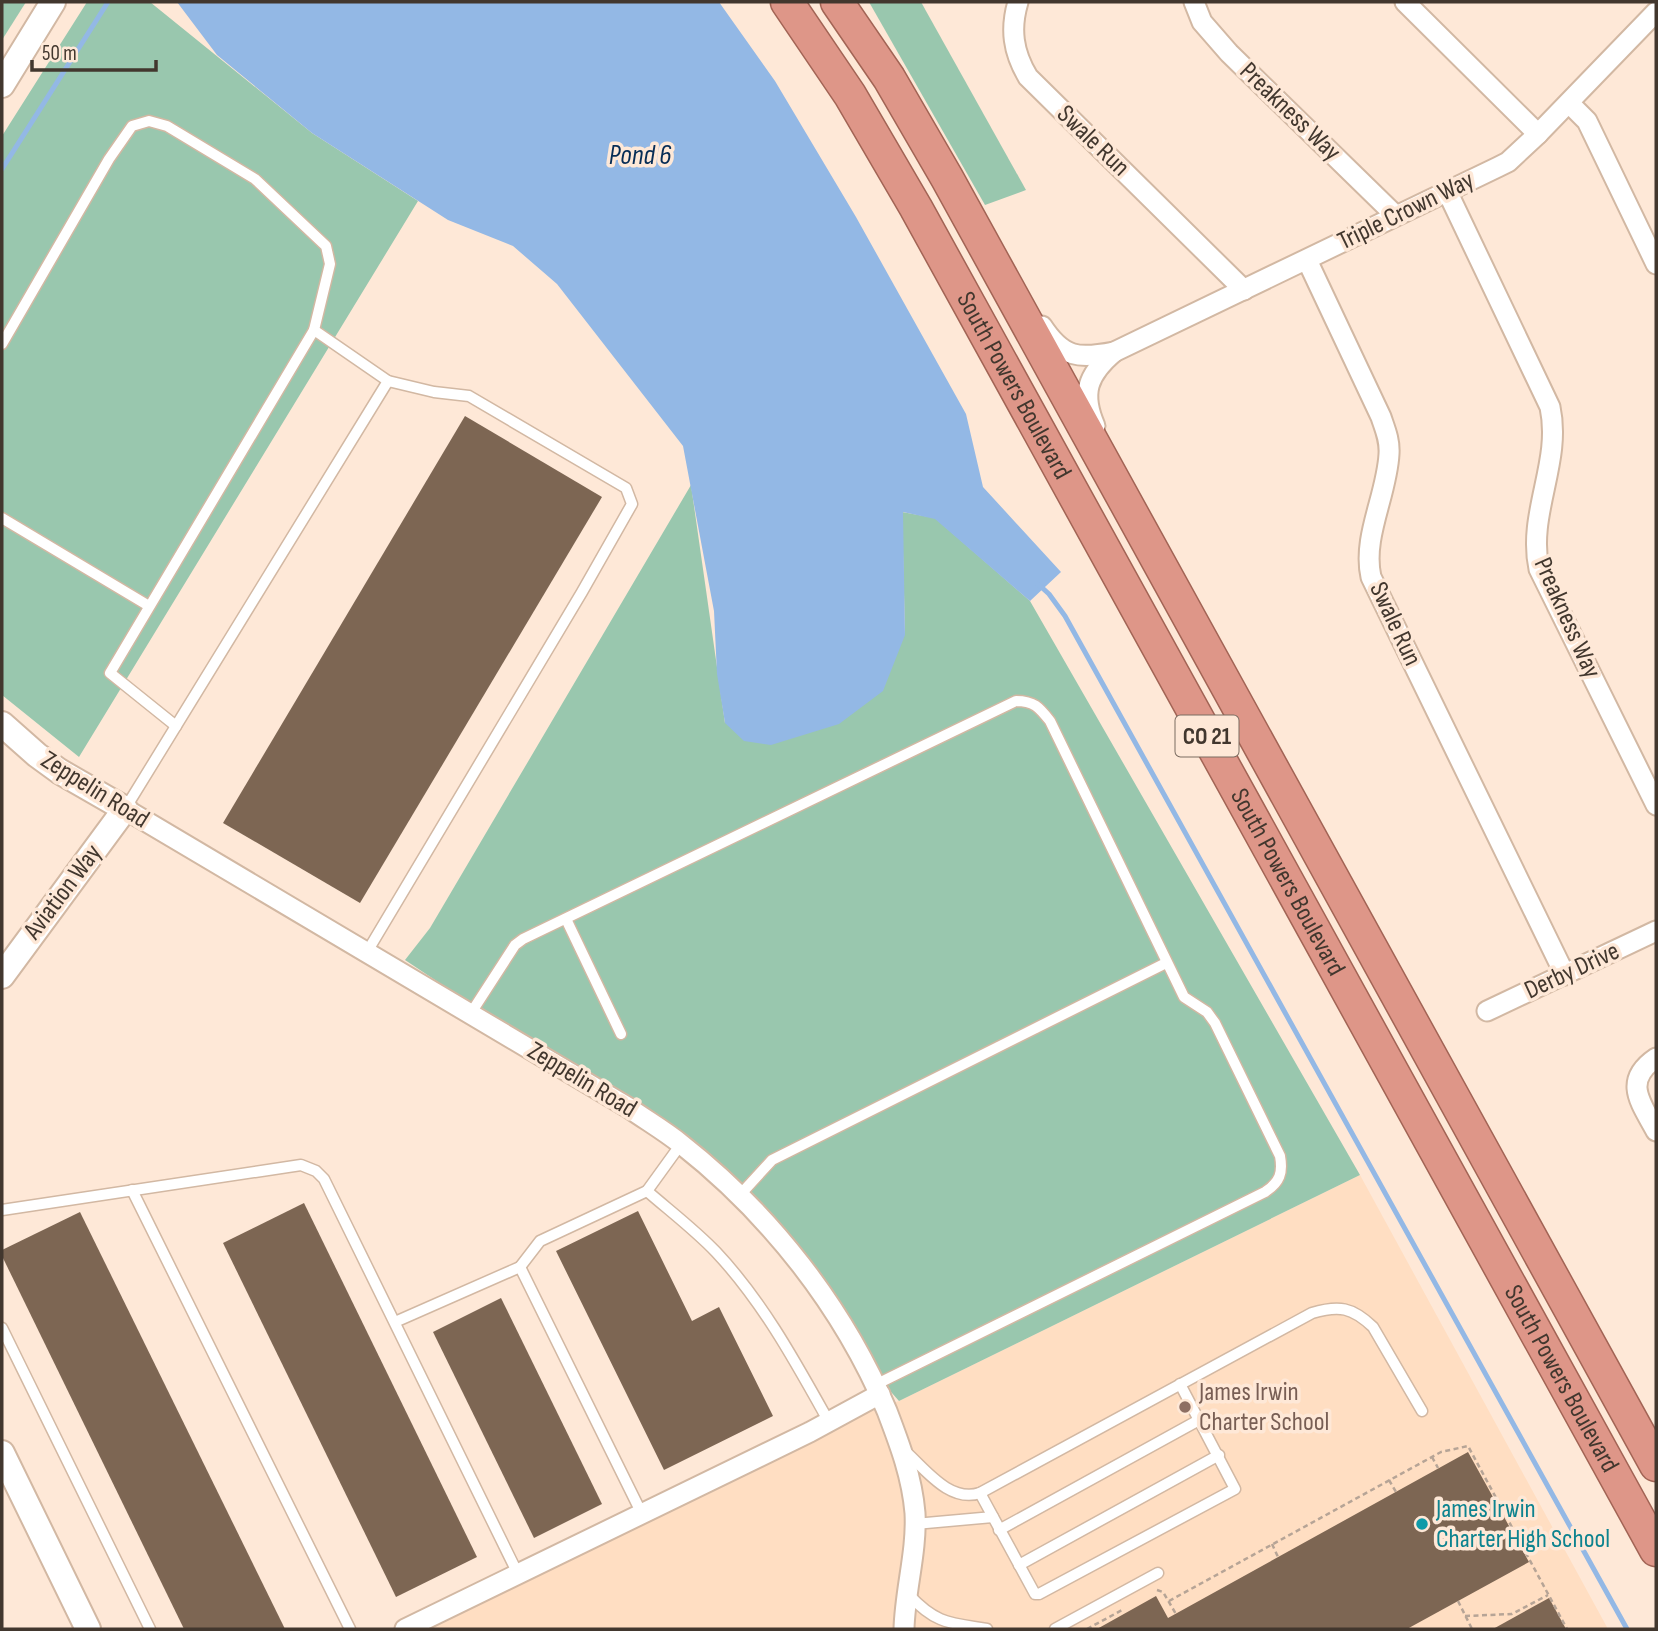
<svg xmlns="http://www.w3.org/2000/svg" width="1658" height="1631" font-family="'Sofia Sans Condensed',sans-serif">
	<rect width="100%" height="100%" fill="#fee8d7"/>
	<!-- built -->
	<path fill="#ffdec2" d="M1360 1175 1608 1629H426L869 1412 899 1401Z"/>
	<!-- green -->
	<g fill="#99c7ae">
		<path d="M2 2H26L2 40Z"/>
		<path d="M87 2H150L312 133 418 201 79 757 2 695V136Z"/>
		<path d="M869 2H921L1026 190 985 205Z"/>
		<path d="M691 485 725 723 905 634 902 512 935 518 1030 601 1360 1175 899 1401 861 1358 813 1281 681 1144 405 960 430 928Z"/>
	</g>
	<!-- water -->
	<path fill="#93b8e5" d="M177 2H719L775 81 856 217 966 414 983 487 1061 572 1030 601 935 519 903 512 905 635 883 691 839 724 771 745 744 741 725 723 717 674 714 611 683 446 557 284 513 246 448 220 312 133 217 55Z"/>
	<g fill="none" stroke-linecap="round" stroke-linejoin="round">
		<!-- stream -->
		<g stroke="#93b8e5" stroke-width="5">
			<path d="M2 169 108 2"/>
			<path d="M1038 584 1049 594 1065 616 1627 1629"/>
		</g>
	</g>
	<!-- building -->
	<g fill="#7d6653">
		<path d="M465 416 602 497 360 903 223 823Z"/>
		<path d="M304 1203 477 1557 396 1597 223 1243Z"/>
		<path d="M638 1211 692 1321 719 1307 773 1416 664 1470 556 1251Z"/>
		<path d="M80 1212 285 1629H184L2 1256V1250Z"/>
		<path d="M501 1298 602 1504 534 1538 433 1332Z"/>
		<path d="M1468 1452 1529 1562 1407 1629H1097L1156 1596 1168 1618Z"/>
		<path d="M1549 1598 1566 1629H1493Z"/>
	</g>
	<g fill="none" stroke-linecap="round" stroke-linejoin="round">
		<!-- service casing -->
		<g stroke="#d2b8a3" stroke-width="13">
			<g id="service">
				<path d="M2 344 109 159 132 126 149 121 167 126 255 179 326 246 330 264 314 330 388 381"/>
				<path d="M2 518 149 606"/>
				<path d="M176 726 110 673 314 330"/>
				<path d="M125 809 388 381 434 392 469 396 626 488 632 504 582 592 367 952"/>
				<path d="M566 919 621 1034"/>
				<path d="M471 1013 515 945 523 939 1016 701C1034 701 1039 707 1050 721L1184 997 1207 1012 1215 1023 1280 1156C1283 1173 1280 1182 1265 1192L875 1385"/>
				<path d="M132 1190 350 1629"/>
				<path d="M647 1191 681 1144"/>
				<path d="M739 1196 772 1160 1166 963"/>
				<path d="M2 1210 301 1165 316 1171 324 1179 518 1574"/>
				<path d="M520 1267 540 1241 647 1191C670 1211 695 1230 716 1252 763 1302 796 1363 829 1422"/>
				<path d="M395 1322 520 1267 642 1514"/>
				<path d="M2 1328 150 1629"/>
				<path d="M906 1452C926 1470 950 1503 980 1493L1312 1313C1339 1305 1352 1307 1373 1327L1422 1411"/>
				<path d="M980 1493 1035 1594H1039L1235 1489 1180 1384"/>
				<path d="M915 1524 993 1517"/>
				<path d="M999 1530 1199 1420"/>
				<path d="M1019 1565 1219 1455"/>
				<path d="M909 1595C936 1624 950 1623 987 1629"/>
				<path d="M1055 1629 1158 1573"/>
			</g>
		</g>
		<!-- minor casing -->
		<g stroke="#d2b8a3" stroke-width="23">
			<g id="minor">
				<path d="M1018 2C1010 29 1013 52 1028 77L1244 290"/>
				<path d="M1194 2 1202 22 1229 53 1395 215"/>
				<path d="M1405 2 1538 134"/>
				<path d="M1569 103 1587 121 1656 264"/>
				<path d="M1447 191 1550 407C1562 463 1527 513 1539 569L1656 805"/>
				<path d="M1307 260 1381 417C1385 429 1390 440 1389 454 1387 495 1362 537 1371 577L1565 975"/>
				<path d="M1042 326C1063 358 1078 359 1114 352L1498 167 1508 162 1538 134 1656 12"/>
				<path d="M1095 426C1081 394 1087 375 1114 352"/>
				<path d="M125 809 629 1108C646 1120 665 1131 681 1144 770 1214 843 1307 887 1411 900 1445 912 1477 915 1513 917 1552 905 1590 904 1629"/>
				<path d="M1487 1011 1656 931"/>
				<path d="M1656 1058C1622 1081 1641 1103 1656 1131"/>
				<path d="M405 1629 810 1432 880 1394"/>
			</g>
		</g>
		<!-- tertiary casing -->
		<g stroke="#d2b8a3" stroke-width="28">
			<g id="tertiary">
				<path d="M2 85 53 2"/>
				<path d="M2 724 37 755 59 771 125 809 2 976"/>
				<path d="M2 1453 88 1629"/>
			</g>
		</g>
		<!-- trunk casing -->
		<g stroke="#a26455" stroke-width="35">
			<g id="trunk">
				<path id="s1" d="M787 2 850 95 916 208 1656 1550"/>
				<path d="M837 2 889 78 947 178 1656 1465"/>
			</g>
		</g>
		<!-- path -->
		<g stroke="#b6a496" stroke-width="2.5" stroke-dasharray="5 3.5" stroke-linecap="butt">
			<path d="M1432 1457 1438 1468"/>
			<path d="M1389 1480 1396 1492"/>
			<path d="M1272 1544 1278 1557"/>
			<path d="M1157 1590 1163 1592 1176 1614"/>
			<path d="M1169 1601 1441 1452 1468 1446 1567 1629"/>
			<path d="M1458 1601 1472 1629"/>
			<path d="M1465 1616 1512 1614 1548 1595"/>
			<path d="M1087 1629 1124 1609"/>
		</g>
		<!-- service -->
		<use href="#service" stroke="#fff" stroke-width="10"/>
		<!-- minor -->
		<use href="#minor" stroke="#fff" stroke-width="19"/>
		<!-- tertiary -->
		<use href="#tertiary" stroke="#fff" stroke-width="24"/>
		<!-- trunk -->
		<use href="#trunk" stroke="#de9688" stroke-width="32"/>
	</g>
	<!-- markers -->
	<circle fill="#8d6e63" stroke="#fee8d7" stroke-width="2.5" cx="1185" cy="1407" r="7"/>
	<circle fill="#0f9aa8" stroke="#fee8d7" stroke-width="2.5" cx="1422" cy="1524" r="7"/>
	<g text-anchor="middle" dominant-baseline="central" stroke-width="7" stroke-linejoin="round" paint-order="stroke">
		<!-- shield labels -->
		<rect fill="#fee8d7" stroke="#7a6c61" stroke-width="2" x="1175.5" y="715.5" width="63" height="41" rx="5"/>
		<g font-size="24" font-weight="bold" fill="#42372e">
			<text x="1207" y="736">CO 21</text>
		</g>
		<!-- street labels -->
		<g font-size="26" fill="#42372e" stroke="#fee8d7">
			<text transform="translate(1290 112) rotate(44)">Preakness Way</text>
			<text transform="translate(1093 141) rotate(44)">Swale Run</text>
			<text transform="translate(1406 211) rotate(-26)">Triple Crown Way</text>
			<text stroke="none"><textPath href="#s1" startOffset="446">South Powers Boulevard</textPath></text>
			<text transform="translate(1567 618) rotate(66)">Preakness Way</text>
			<text transform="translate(1395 624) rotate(65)">Swale Run</text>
			<text transform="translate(95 790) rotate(32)">Zeppelin Road</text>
			<text stroke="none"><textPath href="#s1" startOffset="1013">South Powers Boulevard</textPath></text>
			<text transform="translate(63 892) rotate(-53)">Aviation Way</text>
			<text transform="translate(1572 971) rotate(-25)">Derby Drive</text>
			<text transform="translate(582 1080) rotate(31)">Zeppelin Road</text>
			<text stroke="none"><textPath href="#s1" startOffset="1580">South Powers Boulevard</textPath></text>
		</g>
		<!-- education labels -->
		<g font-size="26" fill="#785e54" stroke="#fee8d7" text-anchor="start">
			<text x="1199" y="1392">James Irwin<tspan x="1199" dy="30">Charter School</tspan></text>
		</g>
		<!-- culture labels -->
		<g font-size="26" fill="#0d838f" stroke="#fee8d7" text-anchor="start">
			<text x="1436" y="1509">James Irwin<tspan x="1436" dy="30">Charter High School</tspan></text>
		</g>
		<!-- water labels -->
		<g font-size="28" font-style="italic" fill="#072d56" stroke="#fee8d7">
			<text x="640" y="155">Pond 6</text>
		</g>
	</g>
	<!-- border -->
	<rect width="1658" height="1631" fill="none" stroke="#42372e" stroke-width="7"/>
	<!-- scale -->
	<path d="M32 60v10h124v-10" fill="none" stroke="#42372e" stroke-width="3.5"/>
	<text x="42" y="60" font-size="21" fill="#42372e" stroke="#fee8d7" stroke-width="5" paint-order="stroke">50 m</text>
</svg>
